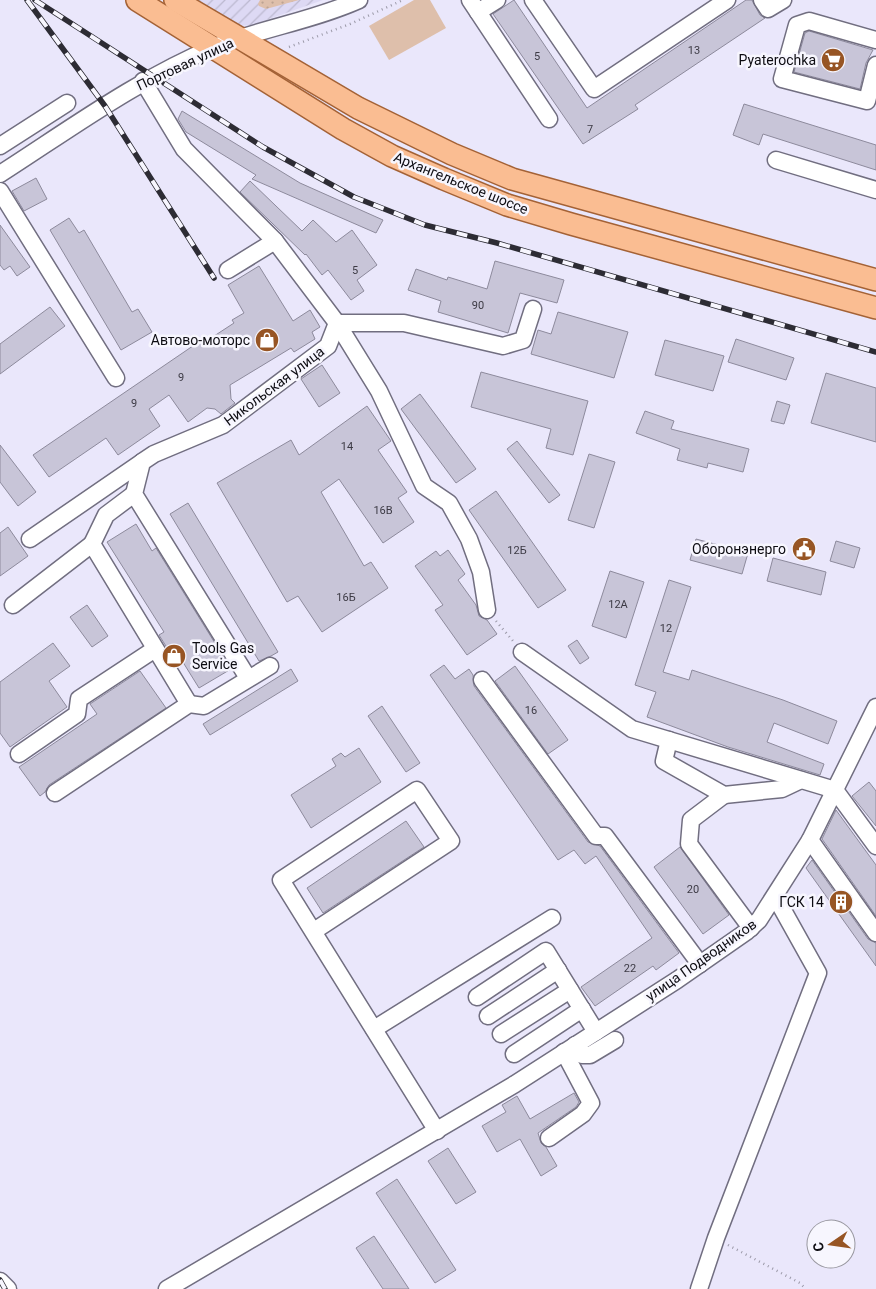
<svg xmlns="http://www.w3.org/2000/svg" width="876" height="1289" font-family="Roboto,sans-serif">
	<defs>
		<pattern id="industrial-furrows" width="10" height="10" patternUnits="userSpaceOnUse" patternTransform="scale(1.25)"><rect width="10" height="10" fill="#ddd9f4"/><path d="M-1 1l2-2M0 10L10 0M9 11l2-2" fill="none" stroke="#bcb9d0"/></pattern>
		<pattern id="grass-dots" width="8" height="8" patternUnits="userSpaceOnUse" patternTransform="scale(1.25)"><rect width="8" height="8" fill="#debfab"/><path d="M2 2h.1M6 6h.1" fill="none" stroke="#bda392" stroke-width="1.8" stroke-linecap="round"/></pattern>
	</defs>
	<rect width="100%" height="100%" fill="#eae7fb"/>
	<!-- industrial -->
	<path fill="url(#industrial-furrows)" d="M193 0H323L252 25 237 26Z"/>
	<!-- grass -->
	<path fill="url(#grass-dots)" d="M260 0H299L266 9 259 6 258 4Z"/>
	<!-- pitch -->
	<path fill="#debfab" d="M414 0H430L446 28 389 60 369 26Z"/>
	<!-- building -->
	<g fill="#c8c5d8" stroke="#8d8a9c">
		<path d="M514 0 587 108 746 0H752L760 15 765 18 635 105 638 109 583 144 493 14Z"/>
		<path d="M809 31 873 50 866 63 860 89 794 72 805 33Z"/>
		<path d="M744 104 876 145V170L763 134 759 145 733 135Z"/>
		<path d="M182 111 300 183 383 220 376 233 252 179 256 175 186 132 178 119Z"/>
		<path d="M36 178 47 199 24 211 12 191Z"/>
		<path d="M250 181 302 231 313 220 336 242 352 230 377 265 357 280 364 291 351 300 328 270 322 275 306 254 305 255 240 192Z"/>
		<path d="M69 218 79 233 84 230 132 312 138 309 152 332 121 350 50 230Z"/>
		<path d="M0 225 30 267 17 276 10 266 4 270 0 265Z"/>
		<path d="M495 261 564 280 557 303 520 293 508 333 438 312 441 301 408 290 416 269 447 280 448 277 487 289Z"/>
		<path d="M259 266 293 321 310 310 320 327 312 332 315 339 294 352 291 348 230 385 231 399 235 403 221 414 215 409 207 408 188 422 169 395 149 409 160 426 118 455 106 438 49 477 33 455 206 337 208 340 234 323 232 320 244 313 228 285Z"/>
		<path d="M50 307 65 326 0 374V344Z"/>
		<path d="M558 312 628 332 614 378 531 354 538 330 551 334Z"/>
		<path d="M736 339 794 358 786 380 728 362Z"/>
		<path d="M665 340 724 356 713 391 655 375Z"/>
		<path d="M322 365 340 393 319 407 301 379Z"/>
		<path d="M481 372 588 401 573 455 546 448 551 429 471 407Z"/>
		<path d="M826 373 876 388V442L811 423Z"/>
		<path d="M420 394 476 469 456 483 401 409Z"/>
		<path d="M777 401 790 405 784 424 771 421Z"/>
		<path d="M367 406 391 441 378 450 407 492 398 498 414 522 383 543 339 479 321 492 364 566 371 562 388 588 322 632 298 596 287 602 217 483 291 440 299 455Z"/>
		<path d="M645 411 674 421 671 429 749 449 743 472 708 463 707 468 677 460 680 449 636 433Z"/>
		<path d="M517 441 560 495 549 503 507 449Z"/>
		<path d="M0 445 36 492 18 506 0 482Z"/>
		<path d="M589 454 615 462 594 528 568 520Z"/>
		<path d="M496 491 566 590 538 608 469 510Z"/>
		<path d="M188 503 278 652 271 656 259 661 170 514Z"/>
		<path d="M136 524 152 551 156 548 231 669 199 688 181 659 176 662 159 635 164 632 107 542Z"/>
		<path d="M8 527 28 556 0 576V533Z"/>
		<path d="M696 539 748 553 742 574 690 560Z"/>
		<path d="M836 541 860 548 854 568 830 561Z"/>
		<path d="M448 550 465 574 458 580 476 605 479 616 487 620 497 634 467 655 435 610 443 605 415 566 436 551 440 556Z"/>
		<path d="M773 558 826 572 821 595 767 581Z"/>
		<path d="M610 571 644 582 626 638 592 626Z"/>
		<path d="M669 580 691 587 663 672 689 680 692 670 783 700 837 721 828 744 774 723 767 742 824 764 820 775 728 747 647 717 656 692 635 685Z"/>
		<path d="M87 605 108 636 92 647 70 617Z"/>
		<path d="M577 640 589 658 580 664 568 646Z"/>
		<path d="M53 643 70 666 49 681 67 707 10 747 0 733V682Z"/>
		<path d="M444 665 455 679 469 669 473 675 474 686 588 842 600 846 679 953 656 970 653 966 595 1006 581 987 652 938 596 856 585 864 574 850 558 860 430 675Z"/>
		<path d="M515 666 568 740 548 754 495 681Z"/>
		<path d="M291 669 298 681 210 735 203 724Z"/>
		<path d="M140 671 166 708 49 785 45 792 40 796 19 767 97 714 90 704Z"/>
		<path d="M382 706 420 763 406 772 368 716Z"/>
		<path d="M359 748 381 782 311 828 291 795 336 766 332 759 341 753 345 757Z"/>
		<path d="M869 782 876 791V826L852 796Z"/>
		<path d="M836 810 876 865V916L822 839Z"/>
		<path d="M406 821 424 847 323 913 307 888Z"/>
		<path d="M680 847 729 915 703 934 654 867Z"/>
		<path d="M812 860 868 939 876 943V966L806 868Z"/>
		<path d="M574 1093 579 1102 576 1107 538 1133 541 1143 546 1147 557 1166 541 1176 520 1139 497 1152 482 1126 506 1112 502 1105 517 1096 530 1119Z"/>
		<path d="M448 1148 476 1192 456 1204 428 1161Z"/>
		<path d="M397 1179 456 1270 435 1283 376 1193Z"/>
		<path d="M374 1236 409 1289H383L356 1248Z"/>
	</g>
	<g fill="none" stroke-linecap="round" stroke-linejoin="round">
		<!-- minor casing -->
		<g stroke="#716e80" stroke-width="19">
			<g id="minor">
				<path d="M470 0 478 12 497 0"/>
				<path d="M533 0 594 89 727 0"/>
				<path d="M762 0 768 9 783 0"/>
				<path d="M478 12 549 119"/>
				<path d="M876 40 809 21 797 25 782 79 867 101 876 65"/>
				<path d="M143 81 184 149 275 241 337 323 379 391 424 486 449 503 469 539 481 572 487 610"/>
				<path d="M0 146 67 103"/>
				<path d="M776 160 876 190"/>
				<path d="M0 174C70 129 138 79 215 47 262 28 312 21 359 0"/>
				<path d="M0 191 116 378"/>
				<path d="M228 270 275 241"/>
				<path d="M337 323H404L503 346 523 340 533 309"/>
				<path d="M134 494 106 515 92 544 189 704"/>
				<path d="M30 539 142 462"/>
				<path d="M13 605 92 544"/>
				<path d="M522 652 632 729 835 790 876 846"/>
				<path d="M248 678 134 494 142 462 154 454 223 425 328 346 337 323"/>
				<path d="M482 680 596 836H605L700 964"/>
				<path d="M669 740 664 761 724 795 782 789 801 780"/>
				<path d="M19 754 77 714 79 699 155 649"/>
				<path d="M55 793 189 704 204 706 270 666"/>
				<path d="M724 795 691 820 689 844 751 928"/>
				<path d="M810 840 876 933"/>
				<path d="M314 931 451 841 417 790 281 880 437 1131"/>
				<path d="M477 997 546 951 596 1032"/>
				<path d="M488 1016 558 970"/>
				<path d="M374 1029 552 918"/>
				<path d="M501 1034 570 990"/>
				<path d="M575 1045 582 1055H590L615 1040"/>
				<path d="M514 1054 582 1009"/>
				<path d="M549 1138 583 1114 591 1103 564 1052"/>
				<path d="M0 1281 8 1289"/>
				<path d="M167 1289 515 1084 677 980 746 932 759 920 810 840 876 707"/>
				<path d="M699 1289 716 1238 818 973 775 896"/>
			</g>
		</g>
		<!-- major casing -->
		<g stroke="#a46236" stroke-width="24">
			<g id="major">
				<path d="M137 0 343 129 392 156 444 179 507 205 571 224 876 308"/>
				<path d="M175 0 358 108 452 154 512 179 876 280"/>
			</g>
		</g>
		<!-- path -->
		<g stroke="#9c9aa9" stroke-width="2.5" stroke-dasharray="1 4" stroke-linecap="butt">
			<path d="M289 47 350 24 403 0"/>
			<path d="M496 621 513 641"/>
			<path d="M728 1245 800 1283 806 1289"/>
		</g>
		<!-- minor -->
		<use href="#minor" stroke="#fff" stroke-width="16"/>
		<!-- major -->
		<use href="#major" stroke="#fabd92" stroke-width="21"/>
		<!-- rail casing -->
		<g stroke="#2d2c34" stroke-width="5.5">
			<g id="rail">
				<path d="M27 0 105 106 214 278"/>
				<path d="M35 0 263 147 354 197 425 225 497 243 876 352"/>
				<path d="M0 1280 5 1289"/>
			</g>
		</g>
		<!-- rail -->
		<use href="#rail" stroke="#f7f6fe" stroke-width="4" stroke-dasharray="11" stroke-linecap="butt"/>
	</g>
	<!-- icons -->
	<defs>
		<g id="supermarket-disc" transform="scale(1.25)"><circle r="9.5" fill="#975524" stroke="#f7f6fe"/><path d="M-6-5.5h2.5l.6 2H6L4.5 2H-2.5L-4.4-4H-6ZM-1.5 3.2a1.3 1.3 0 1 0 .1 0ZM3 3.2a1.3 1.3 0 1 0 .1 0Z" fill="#fff"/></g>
		<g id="shop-disc" transform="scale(1.25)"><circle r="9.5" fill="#975524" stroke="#f7f6fe"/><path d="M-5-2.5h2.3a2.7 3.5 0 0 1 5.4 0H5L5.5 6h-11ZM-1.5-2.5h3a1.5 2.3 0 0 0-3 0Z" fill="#fff"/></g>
		<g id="civic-disc" transform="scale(1.25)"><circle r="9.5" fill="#975524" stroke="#f7f6fe"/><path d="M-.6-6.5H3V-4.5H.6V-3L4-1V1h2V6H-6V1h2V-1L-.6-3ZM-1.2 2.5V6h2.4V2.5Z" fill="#fff"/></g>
		<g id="building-disc" transform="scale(1.25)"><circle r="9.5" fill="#975524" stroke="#f7f6fe"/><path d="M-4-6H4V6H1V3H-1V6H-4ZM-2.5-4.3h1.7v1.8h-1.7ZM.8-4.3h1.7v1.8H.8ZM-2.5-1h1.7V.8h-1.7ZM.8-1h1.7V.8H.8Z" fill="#fff"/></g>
	</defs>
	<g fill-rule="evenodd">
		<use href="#supermarket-disc" x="833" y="60"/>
		<use href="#shop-disc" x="267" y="340"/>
		<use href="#civic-disc" x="804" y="549"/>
		<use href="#shop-disc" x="174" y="656"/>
		<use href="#building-disc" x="841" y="902"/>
	</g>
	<g text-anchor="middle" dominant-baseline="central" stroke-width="5" stroke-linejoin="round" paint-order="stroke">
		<!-- number labels -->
		<g font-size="11" fill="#3c3a44">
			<text x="694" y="50">13</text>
			<text x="537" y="56">5</text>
			<text x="590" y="129">7</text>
			<text x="355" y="270">5</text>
			<text x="478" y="305">90</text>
			<text x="181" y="377">9</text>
			<text x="134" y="403">9</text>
			<text x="347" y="446">14</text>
			<text x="383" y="510">16В</text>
			<text x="517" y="550">12Б</text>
			<text x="346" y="597">16Б</text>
			<text x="618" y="604">12А</text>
			<text x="666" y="628">12</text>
			<text x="531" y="710">16</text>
			<text x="693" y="889">20</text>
			<text x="630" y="968">22</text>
		</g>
		<!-- poi labels -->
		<g font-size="14" fill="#0d0c12" stroke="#f7f6fe" text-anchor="end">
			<text x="816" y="60">Pyaterochka</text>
			<text x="250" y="340">Автово-моторс</text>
			<text x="786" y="549">Оборонэнерго</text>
			<text x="192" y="648" text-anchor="start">Tools Gas<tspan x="192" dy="16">Service</tspan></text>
			<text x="824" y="902">ГСК 14</text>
		</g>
		<!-- street labels -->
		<g font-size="14" fill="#0d0c12" stroke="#f7f6fe">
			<text transform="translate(185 64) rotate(-25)">Портовая улица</text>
			<text transform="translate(461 183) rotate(22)">Архангельское шоссе</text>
			<text transform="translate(274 386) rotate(-37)">Никольская улица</text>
			<text transform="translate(701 960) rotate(-35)">улица Подводников</text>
		</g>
	</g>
	<!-- north arrow -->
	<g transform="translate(831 1244) rotate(257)"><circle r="24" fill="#f7f6fe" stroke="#9998a0"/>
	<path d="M0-4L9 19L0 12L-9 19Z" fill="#975524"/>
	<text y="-8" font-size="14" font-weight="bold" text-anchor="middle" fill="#0d0c12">С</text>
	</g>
</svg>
